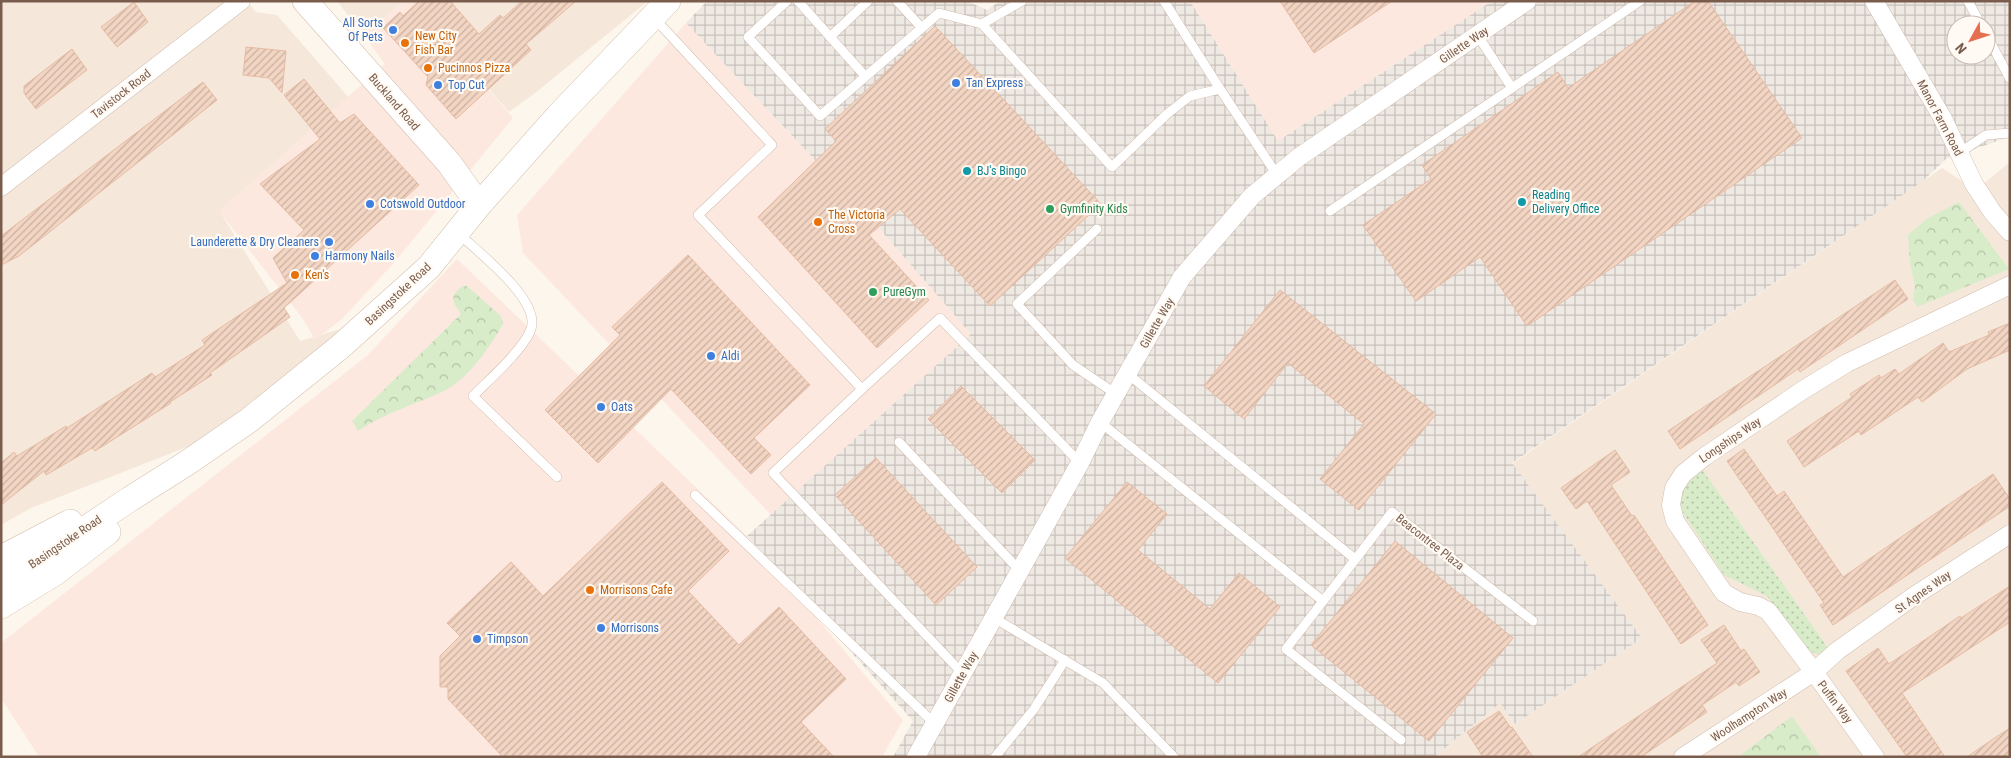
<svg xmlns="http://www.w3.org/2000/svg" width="2011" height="758" font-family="'Roboto Condensed',sans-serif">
	<defs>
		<pattern id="industrial-grid" width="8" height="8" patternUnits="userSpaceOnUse" patternTransform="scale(1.25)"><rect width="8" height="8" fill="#efe9e4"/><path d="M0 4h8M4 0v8" fill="none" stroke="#c7c0bb"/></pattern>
		<pattern id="grass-dots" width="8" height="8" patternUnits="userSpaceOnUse" patternTransform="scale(1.25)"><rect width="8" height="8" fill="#d8ecc9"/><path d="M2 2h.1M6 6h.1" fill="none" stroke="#b4c2a5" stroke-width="1.8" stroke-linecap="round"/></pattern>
		<pattern id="forest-crowns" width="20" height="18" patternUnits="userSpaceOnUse" patternTransform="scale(1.25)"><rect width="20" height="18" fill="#d8ecc9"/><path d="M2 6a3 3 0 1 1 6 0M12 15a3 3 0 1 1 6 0" fill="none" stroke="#b4c2a5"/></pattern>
		<pattern id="building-hatch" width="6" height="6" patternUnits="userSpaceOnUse" patternTransform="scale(1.25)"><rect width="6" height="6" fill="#f3d5c3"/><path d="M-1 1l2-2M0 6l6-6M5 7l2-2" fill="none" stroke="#cab0a1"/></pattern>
	</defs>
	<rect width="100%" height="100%" fill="#fdf6ec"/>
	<!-- residential -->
	<g fill="#f5e8da">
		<path d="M1 1H247L256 12 277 15 357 107 222 215 300 341 385 316 233 429 31 508 1 525Z"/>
		<path d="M337 1H404L363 34Z"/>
		<path d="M413 1H648L535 93 509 112Z"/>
		<path d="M2010 162V757H1434L1500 703 1515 724 1642 638 1512 464 1942 168 1976 190Z"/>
	</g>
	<!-- commercial -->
	<g fill="#fde8e0">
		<path d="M404 1H413L513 118 393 264 342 319 315 340 303 319 219 211 385 64 363 34Z"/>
		<path d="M1190 1H1492L1278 141Z"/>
		<path d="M686 23 878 227 971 334 771 515 523 253 517 215Z"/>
		<path d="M457 259 747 536 903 720 882 757H39L1 698V643L368 355Z"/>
	</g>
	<!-- industrial -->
	<path fill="url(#industrial-grid)" fill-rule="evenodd" d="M707 1H967L987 10 1000 1H1190L1278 141 1492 1H2010V138H2006L1946 159 1923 181 1512 463 1642 638 1515 724 1500 703 1434 757H893L913 721 747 536 971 334 878 227 686 23ZM1956 25H1986V55H1956Z"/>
	<!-- grass -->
	<path fill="url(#grass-dots)" d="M1701 468 1828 648 1818 655 1808 650 1767 596 1724 575 1680 508 1683 481Z"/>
	<!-- forest -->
	<g fill="url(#forest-crowns)">
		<path d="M1959 202 2009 269 1917 307 1913 300 1915 287 1910 262 1908 235 1928 218Z"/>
		<path d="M463 286H467L501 316 503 324C489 348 468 380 442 392 414 405 384 413 358 431L352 421 461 314C453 302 448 296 463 286Z"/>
		<path d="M1792 716 1821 757H1738Z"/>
	</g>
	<!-- building -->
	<g fill="url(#building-hatch)" stroke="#e6bba3">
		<path d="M419 1H450L479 34 500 15 503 18 522 1H576L526 44 531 50 456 119 426 85 428 77 383 28 400 12 403 16Z"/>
		<path d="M1280 1H1392L1314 53Z"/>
		<path d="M1695 1H1708L1802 138 1527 326 1480 257 1416 301 1363 225 1431 179 1422 165 1558 72 1568 88Z"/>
		<path d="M134 2 148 22 117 47 101 27Z"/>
		<path d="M935 26 1101 204 990 306 900 209 869 235 929 300 877 348 758 217 836 141 825 129Z"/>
		<path d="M246 47 286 51 282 93 269 78 243 75Z"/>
		<path d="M72 49 87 70 36 109 24 93V86Z"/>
		<path d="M304 79 340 123 354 114 419 185 284 308 290 317 210 373 212 375 170 402 171 403 95 451 92 448 46 475 44 471 1 505V463L14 452 17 456 66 426 67 428 152 373 155 377 205 345 202 340 287 283 273 258 304 230 260 184 320 139 284 95Z"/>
		<path d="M203 82 217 100 19 256 1 265V236Z"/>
		<path d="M688 255 810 385 754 438 771 455 751 474 671 389 598 463 545 410 620 335 612 327Z"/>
		<path d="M1895 280 1908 299 1800 372 1798 369 1680 449 1668 431Z"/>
		<path d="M1280 290 1436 414 1359 510 1320 479 1364 424 1288 363 1244 419 1204 386Z"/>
		<path d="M2010 323V350L1967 369 1922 402 1918 397 1861 435 1859 431 1804 467 1787 441 1852 397 1850 394 1879 375 1881 378 1895 369 1899 374 1943 343 1949 352 1989 335 1988 332Z"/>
		<path d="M961 386 1035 460 1002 493 928 419Z"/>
		<path d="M1744 449 1777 496 1784 491 1843 577 1993 474 2010 499V506L1833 625 1820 605 1824 603 1727 461Z"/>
		<path d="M1615 450 1630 472 1611 485 1632 516 1634 515 1708 625 1681 644 1587 501 1576 509 1561 488Z"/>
		<path d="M876 458 977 567 936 605 835 495Z"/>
		<path d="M662 482 729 551 688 591 739 645 779 607 846 679 801 722 834 757H503L448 699V687H440V656L460 636 447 623 511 562 543 596Z"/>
		<path d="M1127 482 1167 514 1138 550 1210 609 1239 573 1280 607 1218 683 1065 558Z"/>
		<path d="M1395 541 1513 638 1429 741 1311 645Z"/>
		<path d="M2010 586V622L1902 693 1945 757H1907L1846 671 1878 648 1889 664 1960 616 1961 618Z"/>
		<path d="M1724 625 1741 651 1744 649 1760 672 1739 686 1736 682 1702 705 1707 712 1641 757H1578L1717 663 1701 640Z"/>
		<path d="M1499 711 1511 728 1512 727 1533 757H1483L1467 732Z"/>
		<path d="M2010 728V757H1967L1993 739Z"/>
	</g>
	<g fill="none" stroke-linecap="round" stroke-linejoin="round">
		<!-- lane casing -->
		<g stroke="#d1beb0" stroke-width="10">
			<g id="lane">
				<path d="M787 1 748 37 820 116 939 13 982 24 1022 1"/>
				<path d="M798 1 865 76"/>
				<path d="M897 1 921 27"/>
				<path d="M1164 1 1220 89 1277 175"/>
				<path d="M1968 1 1981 25"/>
				<path d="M655 19 772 145 698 215 862 389 940 318 1080 463"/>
				<path d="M982 24 1112 167 1167 114 1190 96 1220 89"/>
				<path d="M1986 34 2010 79"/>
				<path d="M830 37 868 1"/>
				<path d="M1512 88 1640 1"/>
				<path d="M1959 153 1986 135 2010 133"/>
				<path d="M1330 211 1512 88 1478 36"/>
				<path d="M1097 229 1017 304 1073 365 1116 394"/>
				<path d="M459 234C478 252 541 300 531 329 524 349 489 380 473 396L557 477"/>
				<path d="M1128 374 1355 559"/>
				<path d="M862 389 773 473 963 674"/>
				<path d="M1100 422 1323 601"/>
				<path d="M899 442 1020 571"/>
				<path d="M695 495 935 724"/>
				<path d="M994 618 1103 683 1174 757"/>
				<path d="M1401 740 1286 649 1392 512 1533 621"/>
				<path d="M995 757 1034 709 1065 660"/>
			</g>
		</g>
		<!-- street casing -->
		<g stroke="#d1beb0" stroke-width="19">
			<g id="street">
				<path d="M1874 1 1942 117 1974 184 1993 213 2010 232"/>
				<path d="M1 187 241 1"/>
				<path d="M916 757 1080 463 1100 422 1182 277 1252 196 1299 157 1527 1"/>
				<path d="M1683 757 1814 672 1768 611 1758 606 1740 602 1724 593 1675 521 1671 505 1674 488 1683 474 1704 457 1803 390 1847 363 2010 285"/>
				<path d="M1875 757 1814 672 1837 651 1914 596 2010 534"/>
			</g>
		</g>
		<!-- secondary casing -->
		<g stroke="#d6c0b0" stroke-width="26">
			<g id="secondary">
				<path d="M305 1 449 163 479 205"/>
				<path d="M1 558 70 522"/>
				<path d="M1 585 130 499 187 463 248 421 340 347 429 267 479 205 558 116 668 1"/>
				<path d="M1 606 55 573 108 532"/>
			</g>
		</g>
		<!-- lane -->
		<use href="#lane" stroke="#fff" stroke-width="9"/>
		<!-- street -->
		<use href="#street" stroke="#fff" stroke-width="18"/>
		<!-- secondary -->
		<use href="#secondary" stroke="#fff" stroke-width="25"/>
	</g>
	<!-- markers -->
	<g fill="#3f7fe0" stroke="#fffaf3" stroke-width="2">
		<circle cx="393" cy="30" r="5"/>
		<circle cx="956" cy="83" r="5"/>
		<circle cx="438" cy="85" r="5"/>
		<circle cx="370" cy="204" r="5"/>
		<circle cx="329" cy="242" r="5"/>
		<circle cx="315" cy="256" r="5"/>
		<circle cx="711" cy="356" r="5"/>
		<circle cx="601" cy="407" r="5"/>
		<circle cx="601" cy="628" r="5"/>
		<circle cx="477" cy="639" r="5"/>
	</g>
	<g fill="#e8710a" stroke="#fffaf3" stroke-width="2">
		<circle cx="405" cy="43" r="5"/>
		<circle cx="428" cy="68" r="5"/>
		<circle cx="818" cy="222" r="5"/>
		<circle cx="295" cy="275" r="5"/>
		<circle cx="590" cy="590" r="5"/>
	</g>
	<g fill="#0f9aa8" stroke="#fffaf3" stroke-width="2">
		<circle cx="967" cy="171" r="5"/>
		<circle cx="1522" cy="202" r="5"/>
	</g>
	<g fill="#2e9e5b" stroke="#fffaf3" stroke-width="2">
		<circle cx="1050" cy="209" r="5"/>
		<circle cx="873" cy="292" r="5"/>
	</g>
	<g text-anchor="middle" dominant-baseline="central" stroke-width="4.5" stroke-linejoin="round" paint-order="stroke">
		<!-- shop labels -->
		<g font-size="12" fill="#366cbe" stroke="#fffaf3" text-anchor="start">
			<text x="383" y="23" text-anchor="end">All Sorts<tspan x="383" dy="14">Of Pets</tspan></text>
			<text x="966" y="83">Tan Express</text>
			<text x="448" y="85">Top Cut</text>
			<text x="380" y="204">Cotswold Outdoor</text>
			<text x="319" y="242" text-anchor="end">Launderette &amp; Dry Cleaners</text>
			<text x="325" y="256">Harmony Nails</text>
			<text x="721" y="356">Aldi</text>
			<text x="611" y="407">Oats</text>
			<text x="611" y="628">Morrisons</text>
			<text x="487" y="639">Timpson</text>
		</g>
		<!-- food labels -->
		<g font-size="12" fill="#c56008" stroke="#fffaf3" text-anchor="start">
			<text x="415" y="36">New City<tspan x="415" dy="14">Fish Bar</tspan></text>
			<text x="438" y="68">Pucinnos Pizza</text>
			<text x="828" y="215">The Victoria<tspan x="828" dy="14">Cross</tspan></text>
			<text x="305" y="275">Ken's</text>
			<text x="600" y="590">Morrisons Cafe</text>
		</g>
		<!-- street labels -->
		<g font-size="12" fill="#7a5c4d" stroke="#fffaf3">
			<text transform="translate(1464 45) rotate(-34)">Gillette Way</text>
			<text transform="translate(121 94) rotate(-38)">Tavistock Road</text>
			<text transform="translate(394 102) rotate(49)">Buckland Road</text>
			<text transform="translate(1940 118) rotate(62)">Manor Farm Road</text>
			<text transform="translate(398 294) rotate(-43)">Basingstoke Road</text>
			<text transform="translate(1157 323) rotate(-60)">Gillette Way</text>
			<text transform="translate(1730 440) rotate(-34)">Longships Way</text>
			<text transform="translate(65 542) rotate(-34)">Basingstoke Road</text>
			<text transform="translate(1430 542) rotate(38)">Beacontree Plaza</text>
			<text transform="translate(1923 592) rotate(-35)">St Agnes Way</text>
			<text transform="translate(961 677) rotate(-61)">Gillette Way</text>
			<text transform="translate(1835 702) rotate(53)">Puffin Way</text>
			<text transform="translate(1749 715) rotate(-33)">Woolhampton Way</text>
		</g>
		<!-- culture labels -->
		<g font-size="12" fill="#0d838f" stroke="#fffaf3" text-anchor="start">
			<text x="977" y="171">BJ's Bingo</text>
			<text x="1532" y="195">Reading<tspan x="1532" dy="14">Delivery Office</tspan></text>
		</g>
		<!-- leisure labels -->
		<g font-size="12" fill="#27864d" stroke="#fffaf3" text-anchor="start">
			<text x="1060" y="209">Gymfinity Kids</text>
			<text x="883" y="292">PureGym</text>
		</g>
	</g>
	<!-- border -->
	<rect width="2011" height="758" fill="none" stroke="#7a5c4d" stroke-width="5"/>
	<!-- north arrow -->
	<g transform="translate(1971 40) rotate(230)"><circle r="24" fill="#fffaf3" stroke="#cabbb1"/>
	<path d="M0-4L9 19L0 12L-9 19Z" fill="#e76f51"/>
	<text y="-8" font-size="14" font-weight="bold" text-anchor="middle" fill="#7a5c4d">N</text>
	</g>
</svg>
